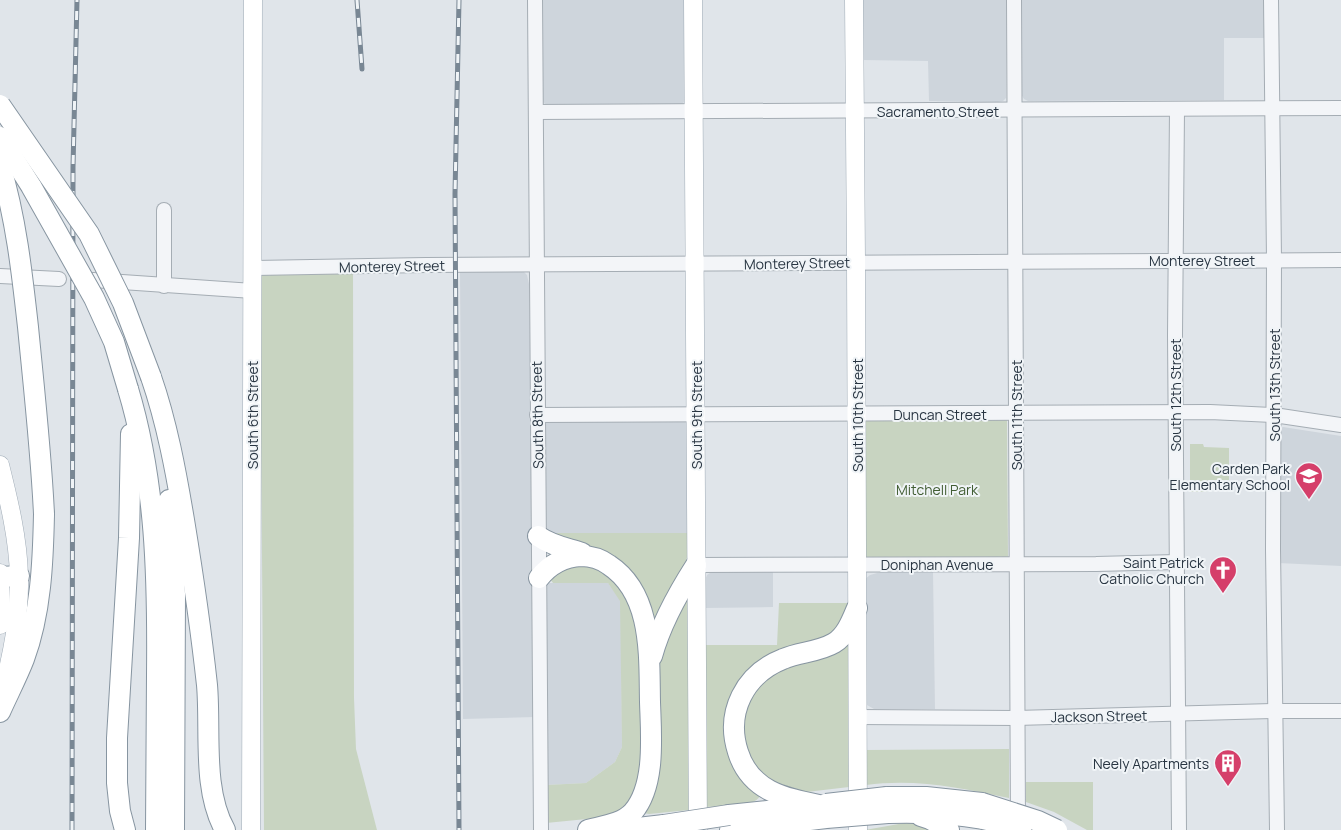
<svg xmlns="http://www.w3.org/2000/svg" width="1341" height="830" font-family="Manrope,sans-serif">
	<rect width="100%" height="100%" fill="#e0e5ea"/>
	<!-- built -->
	<g fill="#ced5dc">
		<path d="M541 0H685V101L681 105 550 107 544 103 541 98Z"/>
		<path d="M861 0H1006V98L1003 101 998 102 929 101 928 61 862 60Z"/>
		<path d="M1021 0H1266V38H1224V100L1028 101 1024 99 1021 94Z"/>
		<path d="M460 272H524L527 275 529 284 535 717 463 719Z"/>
		<path d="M546 421H684L688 423 689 533H548L543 530V425Z"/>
		<path d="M1283 427 1341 436V566L1278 563V430Z"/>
		<path d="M888 570H933L935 709H874L867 705 865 699 864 580 870 575Z"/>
		<path d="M713 571H773V607L705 608V580L707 575Z"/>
		<path d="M544 583H608L621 601 622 747 615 762 586 783 546 785Z"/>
	</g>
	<!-- green -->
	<g fill="#c8d4c1">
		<path d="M353 272 354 698 356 749 377 830H264L260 281 262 274Z"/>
		<path d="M1007 419 1008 557 866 559V421Z"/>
		<path d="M1190 444H1203L1204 447 1229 448V480H1208L1207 492H1190Z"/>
		<path d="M548 533H689L688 554 684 567 651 642 636 583Z"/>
		<path d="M583 559 620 581 641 629V770L628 807 607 817 546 823V785L586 783 615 762 622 747 620 601 608 583H553L550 579 552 573Z"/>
		<path d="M688 593 689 810 649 814 638 812 657 654Z"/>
		<path d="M779 603H848L842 628 801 648 731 711 760 796C754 808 718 806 705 807V645H777Z"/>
		<path d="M849 633V787L798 793 787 790 758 773 741 742V711L758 679Z"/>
		<path d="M1009 749V798C961 788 915 778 866 785L865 750Z"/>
		<path d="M1026 782H1093V830H1087L1054 812 1026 802Z"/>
		<path d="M910 822 924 823 941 830H865Z"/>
	</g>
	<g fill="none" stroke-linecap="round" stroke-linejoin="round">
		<!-- minor casing -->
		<g stroke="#a5adb4" stroke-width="16">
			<g id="minor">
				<path d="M535 0 541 830"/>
				<path d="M1014 0 1018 822"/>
				<path d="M1271 0 1274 260 1273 550 1277 830"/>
				<path d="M1177 110 1175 335 1179 830"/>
				<path d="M536 112 1341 108"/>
				<path d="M253 268 426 265 1341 260"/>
				<path d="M0 276 59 279"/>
				<path d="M93 280 253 291"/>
				<path d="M164 286V210"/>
				<path d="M537 415 1210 412 1274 415 1341 425"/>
				<path d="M696 565 1096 564 1177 562"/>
				<path d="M857 717 1016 718 1275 711H1341"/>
			</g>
		</g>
		<!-- major casing -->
		<g stroke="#9fabb6" stroke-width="19">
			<g id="major">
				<path d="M693 0 698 830"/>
				<path d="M854 0 856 262 858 830"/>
				<path d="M0 465C9 501 18 538 19 576 20 616 12 655 2 694"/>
				<path d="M0 573 1 604 0 625"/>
				<path d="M251 830 253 0"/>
			</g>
		</g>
		<!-- highway casing -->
		<g stroke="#8795a1" stroke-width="22">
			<g id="highway">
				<path d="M151 377C167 423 176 472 184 520 193 575 201 630 207 685 211 731 202 789 225 830"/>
				<path d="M128 389C156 482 158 578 157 675 157 726 156 778 156 830"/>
				<path d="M169 500 175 594 174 830"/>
				<path d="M538 536C552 546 567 548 582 553"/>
				<path d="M0 577 19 576"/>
				<path d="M539 578C550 564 563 557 581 556 592 556 601 559 609 565 653 594 649 656 650 702 651 735 656 785 633 812 622 824 603 826 588 830"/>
				<path d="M652 656C661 623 678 593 696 565"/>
				<path d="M0 712C8 694 17 677 24 659 41 613 43 562 44 514"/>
				<path d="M887 797H926L982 803"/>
				<path d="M819 805C784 798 750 791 738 752 725 712 745 674 783 659 799 652 819 652 834 643 846 636 852 620 857 608"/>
				<path d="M888 813C921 812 951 813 983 819"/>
				<path d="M729 815 804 807"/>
				<path d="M921 816 930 819 949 830"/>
				<path d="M125 830 120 811 117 783V738L129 538 131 434"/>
				<path d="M620 830 664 825"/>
				<path d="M730 830 826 818"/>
			</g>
		</g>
		<!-- minor -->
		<use href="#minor" stroke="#f3f5f8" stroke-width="14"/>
		<!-- major -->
		<use href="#major" stroke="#fff" stroke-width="18"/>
		<!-- highway -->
		<use href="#highway" stroke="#fff" stroke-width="20"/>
		<!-- rail casing -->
		<g stroke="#798794" stroke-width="5">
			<g id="rail">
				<path d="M357 0 362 69"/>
				<path d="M459 0 455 194 459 830"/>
				<path d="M72 830 73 167 77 0"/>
			</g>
		</g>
		<!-- rail -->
		<use href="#rail" stroke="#f0f4f7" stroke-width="3" stroke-dasharray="9" stroke-linecap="butt"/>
		<!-- highway-bridge casing -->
		<g stroke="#8795a1" stroke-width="22" stroke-linecap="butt">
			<g id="highway-bridge">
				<path d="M0 105 89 234 123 303 151 377"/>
				<path d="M0 137 31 186 94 298 114 342 128 389"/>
				<path d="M0 165C16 218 22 273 28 327 34 389 41 451 44 514"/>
				<path d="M982 803 1038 821 1057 830"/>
				<path d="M826 804 887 797"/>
				<path d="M826 818 888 813"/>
				<path d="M983 819 1013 826 1021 830"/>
				<path d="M664 825 729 815"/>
			</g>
		</g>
		<!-- highway-bridge -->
		<use href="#highway-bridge" stroke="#fff" stroke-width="20"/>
	</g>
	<!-- icons -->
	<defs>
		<g id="school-pin" transform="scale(1.4375)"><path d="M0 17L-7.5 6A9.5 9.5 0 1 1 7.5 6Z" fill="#d53f6a" stroke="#f0f4f7"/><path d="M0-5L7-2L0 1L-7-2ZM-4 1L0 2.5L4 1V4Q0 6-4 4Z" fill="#fff"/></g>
		<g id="church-pin" transform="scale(1.4375)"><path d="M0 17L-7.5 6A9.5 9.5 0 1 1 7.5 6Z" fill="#d53f6a" stroke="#f0f4f7"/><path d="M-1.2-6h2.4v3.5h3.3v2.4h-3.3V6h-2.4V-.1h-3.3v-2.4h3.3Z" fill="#fff"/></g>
		<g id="building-pin" transform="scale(1.4375)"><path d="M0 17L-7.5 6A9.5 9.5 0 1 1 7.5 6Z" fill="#d53f6a" stroke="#f0f4f7"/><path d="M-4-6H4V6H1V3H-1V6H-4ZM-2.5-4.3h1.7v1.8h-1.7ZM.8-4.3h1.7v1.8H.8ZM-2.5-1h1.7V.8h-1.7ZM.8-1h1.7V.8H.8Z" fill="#fff"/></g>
	</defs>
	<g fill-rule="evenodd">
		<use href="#school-pin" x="1309" y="476"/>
		<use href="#church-pin" x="1223" y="570"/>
		<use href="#building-pin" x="1228" y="763"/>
	</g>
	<g text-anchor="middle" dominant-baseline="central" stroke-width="4" stroke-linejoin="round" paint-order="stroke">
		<!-- street labels -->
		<g font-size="14" fill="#283542" stroke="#f0f4f7">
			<text x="938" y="111">Sacramento Street</text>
			<text x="1202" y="260">Monterey Street</text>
			<text transform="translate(797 263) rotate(-1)">Monterey Street</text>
			<text transform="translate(392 266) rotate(-1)">Monterey Street</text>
			<text transform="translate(1274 385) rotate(-90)">South 13th Street</text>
			<text transform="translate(1175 395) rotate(-90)">South 12th Street</text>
			<text x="940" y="414">Duncan Street</text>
			<text transform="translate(252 415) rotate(-90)">South 6th Street</text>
			<text transform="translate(537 415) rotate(-91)">South 8th Street</text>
			<text transform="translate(696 415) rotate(-90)">South 9th Street</text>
			<text transform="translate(857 415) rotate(-90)">South 10th Street</text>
			<text transform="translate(1016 415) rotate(-90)">South 11th Street</text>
			<text x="937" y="564">Doniphan Avenue</text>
			<text transform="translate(1099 716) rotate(-1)">Jackson Street</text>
		</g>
		<!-- poi labels -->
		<g font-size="14" fill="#283542" stroke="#f0f4f7" text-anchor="end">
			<text x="1290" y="468">Carden Park<tspan x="1290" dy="16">Elementary School</tspan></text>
			<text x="1204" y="562">Saint Patrick<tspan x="1204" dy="16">Catholic Church</tspan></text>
			<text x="1209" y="763">Neely Apartments</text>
		</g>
		<!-- park labels -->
		<g font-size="14" fill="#425e34" stroke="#f0f4f7">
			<text x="937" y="489">Mitchell Park</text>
		</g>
	</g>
</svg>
